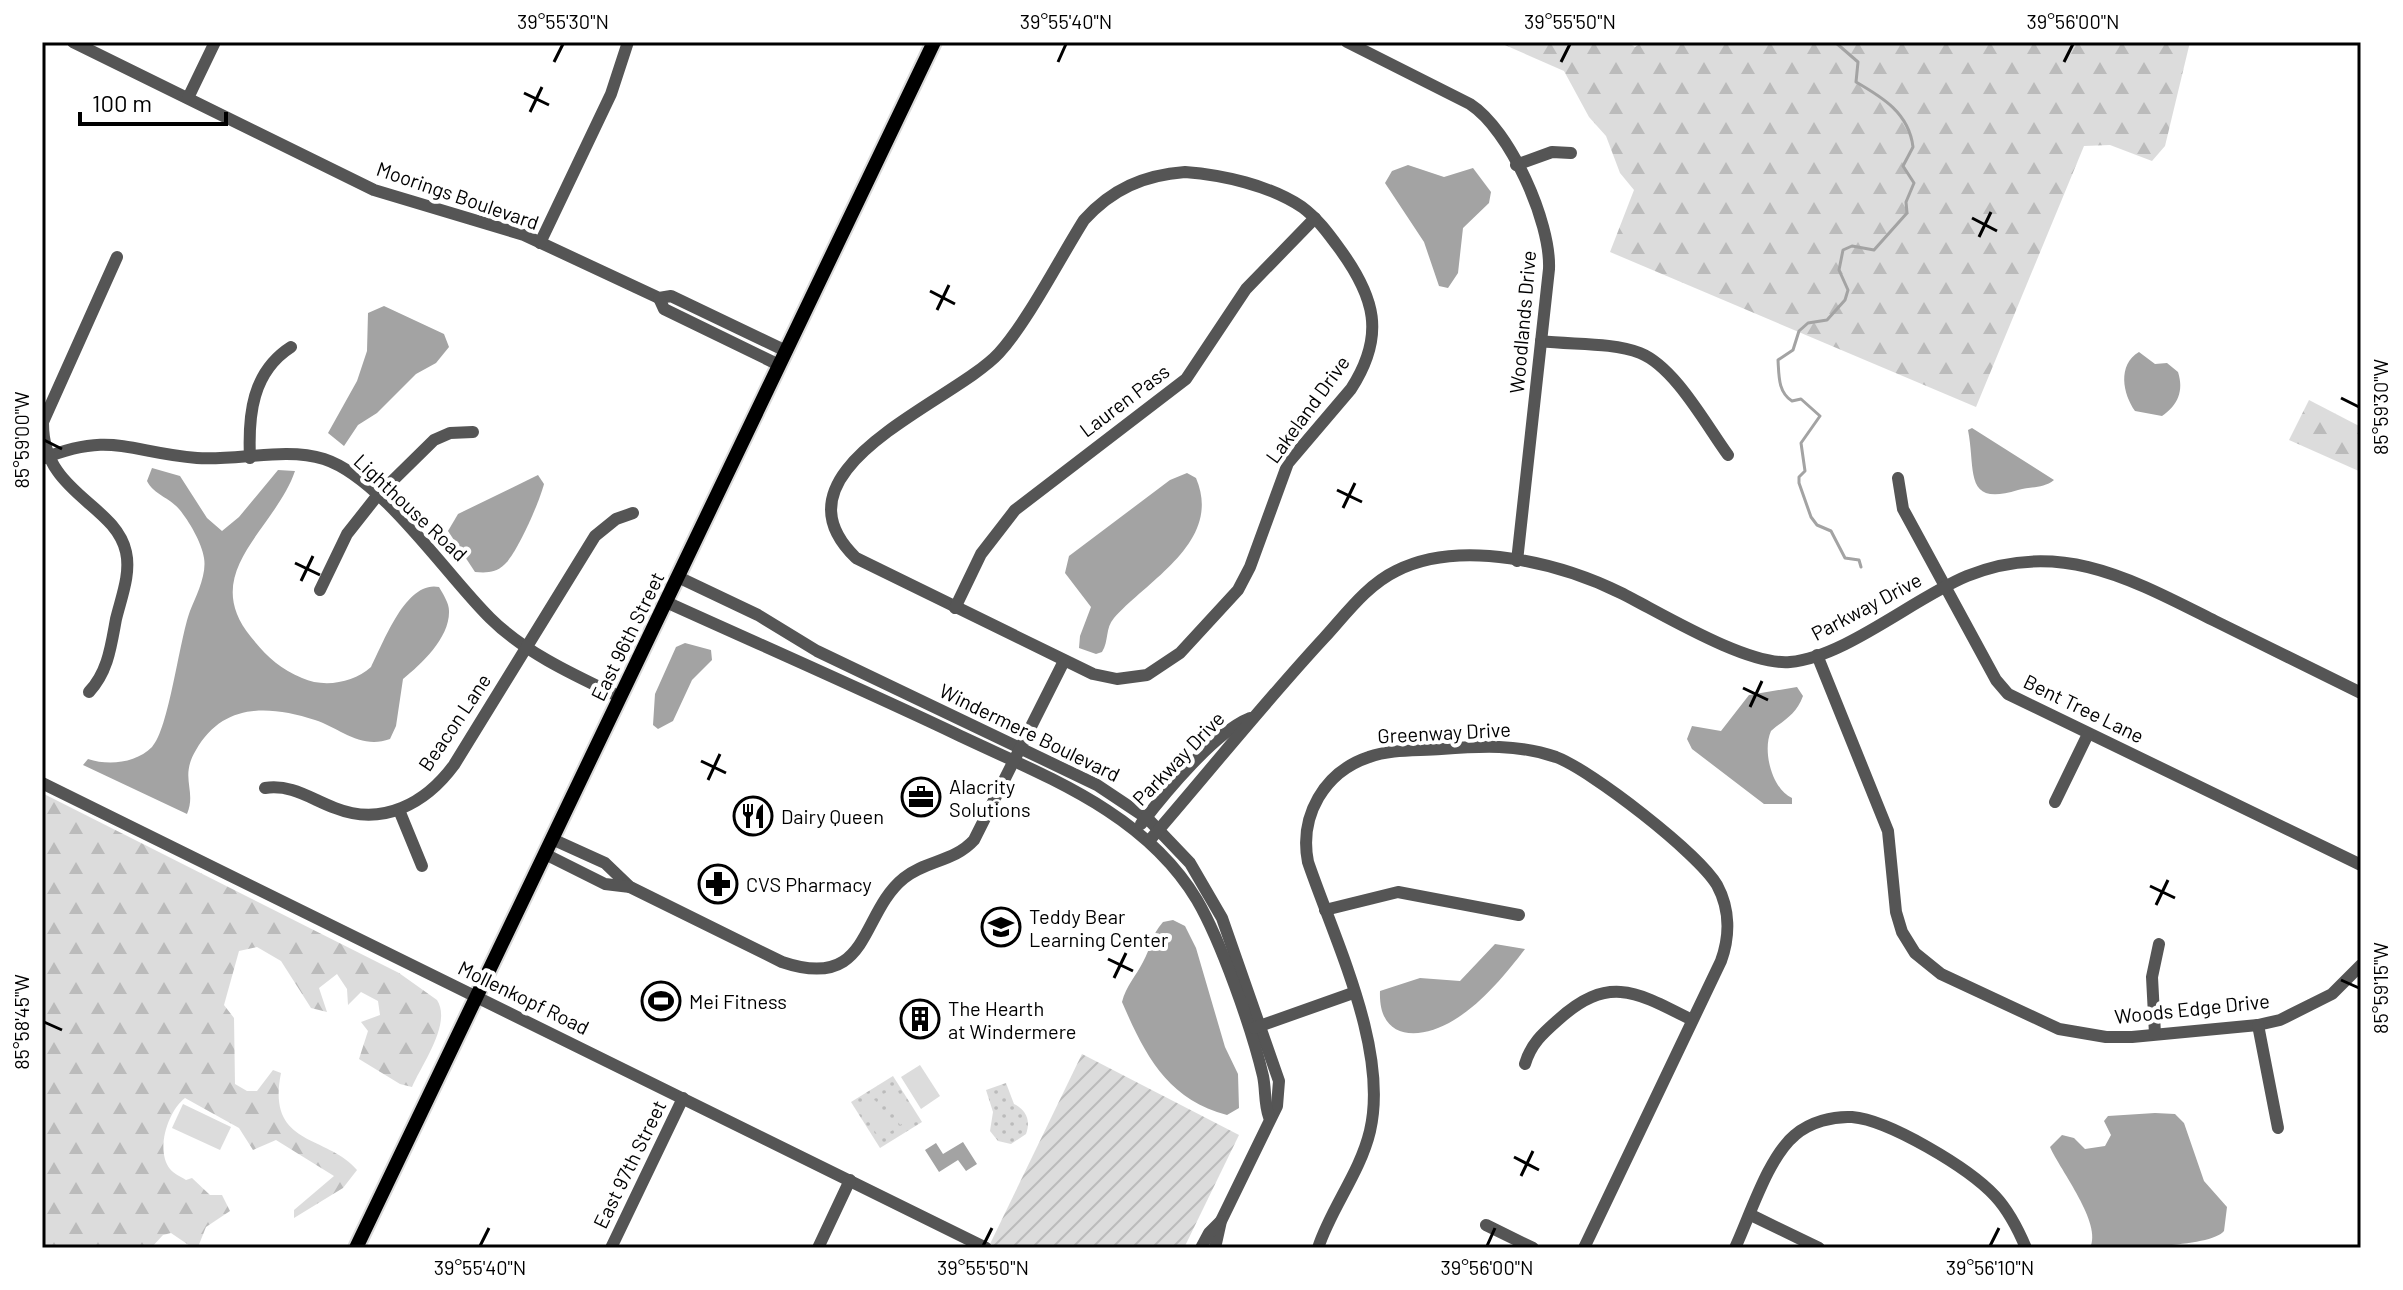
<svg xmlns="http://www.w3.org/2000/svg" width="2403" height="1290" font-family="Barlow,sans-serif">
	<defs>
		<pattern id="forest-firs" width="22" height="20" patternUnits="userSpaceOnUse" patternTransform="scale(2)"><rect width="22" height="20" fill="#dcdcdc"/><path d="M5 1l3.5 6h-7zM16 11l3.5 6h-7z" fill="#bbb"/></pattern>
		<pattern id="park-dots" width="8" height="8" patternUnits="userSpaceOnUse" patternTransform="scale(2)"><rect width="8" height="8" fill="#dcdcdc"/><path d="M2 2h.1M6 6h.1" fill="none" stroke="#bbb" stroke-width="1.8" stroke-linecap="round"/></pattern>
		<pattern id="garden-furrows" width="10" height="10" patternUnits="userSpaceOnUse" patternTransform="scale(2)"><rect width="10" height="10" fill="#dcdcdc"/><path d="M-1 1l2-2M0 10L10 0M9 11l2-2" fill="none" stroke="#bbb"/></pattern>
	</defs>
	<rect width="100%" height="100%" fill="#fff"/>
	<!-- forest -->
	<g fill="url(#forest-firs)">
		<path d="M1498 42H1627L1635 47 1643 42H2190L2165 146 2152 161 2110 145 2084 146 1976 407 1610 252 1634 190 1620 173 1606 136 1589 117 1564 71Z"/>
		<path d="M2309 400 2361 427V472L2289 440Z"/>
		<path d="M42 793 399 973 437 1000C452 1023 422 1064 412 1087L400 1084 359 1059 368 1031 361 1022 380 1015 378 1001 361 992 348 1005 347 989 337 974 319 988 327 1012 311 1008 281 961 257 947 239 951 224 1005 234 1018 235 1084 247 1091H257L273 1070 281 1073C266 1147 326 1134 357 1170L343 1188 294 1218V1210L334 1176 276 1140 253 1150 239 1128 185 1098C168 1111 155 1150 170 1169 173 1173 181 1177 186 1180L192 1178 210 1195H222L230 1211 206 1227 198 1247 193 1248 171 1233 163 1235 151 1248H42Z"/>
	</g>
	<!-- park -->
	<g fill="url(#park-dots)">
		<path d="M893 1076 922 1122 880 1148 851 1102Z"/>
		<path d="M1006 1083 1014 1104C1026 1110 1031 1120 1026 1134L1011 1144 998 1141 990 1131 993 1112 986 1090Z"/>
	</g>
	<!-- garden -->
	<path fill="url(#garden-furrows)" d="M1082 1054 1239 1135 1184 1248H1000L990 1244Z"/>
	<!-- pitch -->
	<g fill="#dcdcdc">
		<path d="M920 1065 940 1096 921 1109 901 1077Z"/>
		<path d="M895 1087 914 1117 900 1125 882 1095Z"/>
		<path d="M875 1100 893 1130 879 1138 861 1108Z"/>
		<path d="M183 1104 231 1127 220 1150 172 1128Z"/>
	</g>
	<!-- water -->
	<g fill="#a3a3a3">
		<path d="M1408 165 1444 177 1473 168 1491 192 1489 203 1463 228 1458 273 1448 288 1439 286 1424 242 1385 183 1392 171Z"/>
		<path d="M384 306 444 334 449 347 436 363 416 374 377 413 358 425 344 446 328 433 357 381 367 351 368 313Z"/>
		<path d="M2139 352 2155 364 2167 363 2178 372C2184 391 2178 405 2162 416L2135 411C2123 394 2117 365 2139 352Z"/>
		<path d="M1972 428 2054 480C2043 489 2031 486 2018 490 1963 507 1976 471 1968 430Z"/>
		<path d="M152 468 180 476 207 518 222 531 239 517 278 470 295 471C275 530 198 572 251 637 267 657 279 668 302 678 324 688 353 683 371 667 384 642 406 580 439 587 443 594 449 603 449 611 450 637 422 664 403 679L396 726 390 739C361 750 340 728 315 720 268 705 223 703 196 750 179 778 197 790 187 814L83 765 88 759C109 766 136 763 152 747 169 729 179 641 190 611 196 596 207 575 204 558 202 543 189 521 179 509 169 497 154 495 147 481Z"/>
		<path d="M1187 473 1196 478C1223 541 1149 579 1114 618 1105 628 1109 641 1102 652L1096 654 1079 648 1080 636 1091 607 1065 573 1069 556 1170 480Z"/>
		<path d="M538 475 544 484C539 503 518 551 505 564 496 573 486 573 475 572L448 531 458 514Z"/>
		<path d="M685 643 711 650 712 660 692 680 673 721 658 729 653 725 655 694 676 647Z"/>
		<path d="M1797 687 1803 696C1796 715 1785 719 1771 731 1762 751 1772 789 1792 798V804H1764L1692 749 1687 739 1692 726 1721 731 1749 695Z"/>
		<path d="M1173 920 1185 926 1196 948 1225 1047 1238 1074 1239 1108 1227 1115C1167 1099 1145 1055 1122 1002 1126 986 1136 976 1143 962 1151 948 1151 935 1163 922Z"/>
		<path d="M1495 944 1525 949C1506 974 1481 1004 1454 1020 1420 1041 1378 1041 1380 991L1420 978 1460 981Z"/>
		<path d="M2155 1113 2175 1114 2184 1123 2204 1181 2227 1207 2224 1231C2211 1248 2114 1248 2090 1248 2103 1224 2060 1170 2050 1147L2062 1135 2074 1138 2085 1149 2105 1146 2111 1135 2104 1121 2108 1116Z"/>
		<path d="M963 1142 977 1164 966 1171 958 1160 939 1172 925 1150 936 1143 943 1154Z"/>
	</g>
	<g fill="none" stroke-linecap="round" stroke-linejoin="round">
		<!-- stream -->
		<path stroke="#a3a3a3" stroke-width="3" d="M1835 42 1858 62 1856 82C1882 97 1909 113 1913 147L1903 166 1914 183 1906 202 1907 213 1874 250 1852 246 1843 250 1839 270 1848 290 1845 300 1827 320 1808 323 1799 331 1793 350 1778 360C1779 376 1778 392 1792 401L1801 399 1820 416 1801 443 1805 471 1799 477V483L1811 517 1817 525 1831 531 1845 558 1859 560 1861 567"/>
		<!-- major casing -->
		<g stroke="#dbdbdb" stroke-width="18">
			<path id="major" d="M356 1248 934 42"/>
		</g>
		<!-- minor -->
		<g stroke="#555" stroke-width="12">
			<path d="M73 42 374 190 524 235 659 298 671 296 786 351"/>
			<path d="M1347 42 1470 104C1510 130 1551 222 1549 269L1517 561"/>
			<path d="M188 98 215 42"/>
			<path d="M1516 165 1552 152 1571 153"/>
			<path d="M1185 172C1223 175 1269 185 1302 207 1317 218 1328 233 1339 248 1375 297 1386 335 1351 389L1288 463 1250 567 1238 590 1180 653 1147 675 1117 679 1093 674 856 558C764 469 953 403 999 353 1028 321 1060 258 1084 220 1112 189 1144 175 1185 172Z"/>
			<path d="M540 243 611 94 628 42"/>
			<path d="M659 298 664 309 779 365"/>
			<path d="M1541 341C1572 345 1611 342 1640 353 1675 367 1706 425 1728 455"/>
			<path d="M250 458C248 415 252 372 291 347"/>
			<path d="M42 459C112 431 128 452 197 458 237 461 285 447 324 459 382 478 447 576 490 618 525 653 576 676 620 697"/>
			<path d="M1898 478 1903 509 1996 680 2008 694 2361 865"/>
			<path d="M678 577 758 615 817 651 1097 785 1148 819 1190 863 1222 918 1279 1081 1277 1106 1221 1221 1215 1248"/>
			<path d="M320 590 347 534 377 496 434 440 450 433 473 432"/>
			<path d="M666 602C761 645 857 687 952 732 1041 775 1143 810 1197 900 1221 941 1252 1029 1263 1076 1266 1090 1264 1103 1269 1117"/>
			<path d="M955 608 981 554 1015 510 1186 379 1246 289 1315 218"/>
			<path d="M1817 655 1888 831 1896 912 1902 932 1915 953 1941 974 2059 1029 2106 1037H2132L2258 1025 2280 1020 2332 994 2361 965"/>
			<path d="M89 692C108 672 111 646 116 619 121 598 131 574 126 552 115 503 42 494 43 422L117 257"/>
			<path d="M42 783 986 1248"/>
			<path d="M265 788C292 784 311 799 335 808 383 827 426 803 454 765L595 536 616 519 633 513"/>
			<path d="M2055 802 2088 734"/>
			<path d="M399 810 422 866"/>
			<path d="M1141 824C1165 793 1215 732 1250 718"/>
			<path d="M552 839 605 863 630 887 782 962C871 992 859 914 904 878 926 860 954 862 974 840L1064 661"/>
			<path d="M1149 841C1208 773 1263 704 1324 638 1346 614 1367 585 1396 571 1461 538 1560 563 1621 593 1661 613 1747 666 1790 662 1845 657 1914 598 1967 576 2060 538 2133 580 2215 621 2264 645 2312 669 2361 693"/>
			<path d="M545 854 605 884 630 887"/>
			<path d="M1325 910 1398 892 1519 915"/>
			<path d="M2258 1025 2278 1128"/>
			<path d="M1254 1028 1353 993"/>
			<path d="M2155 1034 2152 977 2159 944"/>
			<path d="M1525 1064C1531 1044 1542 1034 1558 1020 1609 974 1637 992 1692 1020"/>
			<path d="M1751 1215 1819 1248"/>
			<path d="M1486 1225 1533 1248"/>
			<path d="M611 1248 683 1098"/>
			<path d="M818 1248 850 1180"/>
			<path d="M1201 1248 1209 1233 1221 1221"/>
			<path d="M1318 1248C1331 1208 1360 1173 1370 1131 1389 1050 1335 941 1308 862 1299 816 1324 772 1369 757 1391 749 1418 751 1441 749 1481 746 1518 744 1556 757 1591 770 1698 853 1717 885 1730 909 1730 936 1721 961L1584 1248"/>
			<path d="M1735 1248C1750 1216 1768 1157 1795 1135 1810 1122 1833 1116 1852 1117 1889 1120 1969 1168 1995 1196 2009 1211 2018 1229 2026 1248"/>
		</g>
		<!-- major -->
		<use href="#major" stroke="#000" stroke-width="14"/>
	</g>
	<!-- ticks -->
	<path fill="none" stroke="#000" stroke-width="3" d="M554 62 563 44M1058 62 1066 44M1561 62 1570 44M2064 62 2073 44M524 93 549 105M530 112 542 87M1972 218 1997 231M1979 237 1991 212M930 291 955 304M937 310 949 285M2341 398 2359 407M44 440 62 449M1337 490 1362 502M1343 508 1355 483M295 563 320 575M301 581 313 556M1743 688 1768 700M1750 707 1762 681M701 761 726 773M708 780 720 754M2150 886 2175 898M2156 905 2168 880M1108 959 1133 971M1114 978 1126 953M2341 980 2359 988M44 1022 62 1030M1514 1157 1539 1170M1521 1176 1533 1151M480 1246 489 1228M983 1246 992 1228M1487 1246 1495 1228M1990 1246 1999 1228"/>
	<!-- icons -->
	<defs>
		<g id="office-ring" transform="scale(2)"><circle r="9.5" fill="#fff" stroke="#000" stroke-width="1.5"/><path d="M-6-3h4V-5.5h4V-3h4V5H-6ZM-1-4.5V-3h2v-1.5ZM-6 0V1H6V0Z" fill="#000"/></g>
		<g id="restaurant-ring" transform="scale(2)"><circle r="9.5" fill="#fff" stroke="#000" stroke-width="1.5"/><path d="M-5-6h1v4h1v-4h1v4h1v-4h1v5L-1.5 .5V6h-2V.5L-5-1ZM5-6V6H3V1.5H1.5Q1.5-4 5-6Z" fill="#000"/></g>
		<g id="pharmacy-ring" transform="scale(2)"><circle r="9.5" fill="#fff" stroke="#000" stroke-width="1.5"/><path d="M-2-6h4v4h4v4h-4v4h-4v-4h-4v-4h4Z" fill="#000"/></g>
		<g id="school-ring" transform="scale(2)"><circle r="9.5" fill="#fff" stroke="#000" stroke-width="1.5"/><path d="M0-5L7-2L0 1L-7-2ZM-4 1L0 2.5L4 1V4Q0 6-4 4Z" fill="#000"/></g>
		<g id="stadium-ring" transform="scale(2)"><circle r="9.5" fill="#fff" stroke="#000" stroke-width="1.5"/><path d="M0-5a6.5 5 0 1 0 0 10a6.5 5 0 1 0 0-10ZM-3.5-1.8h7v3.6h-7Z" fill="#000"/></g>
		<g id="building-ring" transform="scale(2)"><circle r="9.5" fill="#fff" stroke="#000" stroke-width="1.5"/><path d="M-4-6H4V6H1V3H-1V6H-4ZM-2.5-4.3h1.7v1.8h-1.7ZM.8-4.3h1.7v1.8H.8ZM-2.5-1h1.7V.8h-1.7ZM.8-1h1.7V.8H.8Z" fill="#000"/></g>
	</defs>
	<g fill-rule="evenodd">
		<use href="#office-ring" x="921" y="797"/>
		<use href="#restaurant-ring" x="753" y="816"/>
		<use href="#pharmacy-ring" x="718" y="884"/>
		<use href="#school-ring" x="1001" y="927"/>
		<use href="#stadium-ring" x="661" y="1001"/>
		<use href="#building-ring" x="920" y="1019"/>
	</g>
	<g text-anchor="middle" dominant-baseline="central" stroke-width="8" stroke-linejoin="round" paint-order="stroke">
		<!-- street labels -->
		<g font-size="20" fill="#000" stroke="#fff">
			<text transform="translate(458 195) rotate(19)">Moorings Boulevard</text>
			<text transform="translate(1522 322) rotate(-85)">Woodlands Drive</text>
			<text transform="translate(1124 400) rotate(-37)">Lauren Pass</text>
			<text transform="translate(1307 409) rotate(-54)">Lakeland Drive</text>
			<text transform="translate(411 507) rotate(43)">Lighthouse Road</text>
			<text transform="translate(1866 606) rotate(-28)">Parkway Drive</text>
			<text transform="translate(627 636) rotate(-64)">East 96th Street</text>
			<text transform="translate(2084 708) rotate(26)">Bent Tree Lane</text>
			<text transform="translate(454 722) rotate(-56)">Beacon Lane</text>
			<text transform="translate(1030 732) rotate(26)">Windermere Boulevard</text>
			<text transform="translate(1444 732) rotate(-3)">Greenway Drive</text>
			<text transform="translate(1178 758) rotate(-46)">Parkway Drive</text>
			<text transform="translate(524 997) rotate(26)">Mollenkopf Road</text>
			<text transform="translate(2192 1008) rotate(-6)">Woods Edge Drive</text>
			<text transform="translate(629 1164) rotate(-64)">East 97th Street</text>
		</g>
		<!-- poi labels -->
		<g font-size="20" fill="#000" stroke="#fff" text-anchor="start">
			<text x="949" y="786">Alacrity<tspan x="949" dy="23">Solutions</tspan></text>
			<text x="781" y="816">Dairy Queen</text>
			<text x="746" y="884">CVS Pharmacy</text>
			<text x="1029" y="916">Teddy Bear<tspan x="1029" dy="23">Learning Center</tspan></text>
			<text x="689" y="1001">Mei Fitness</text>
			<text x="948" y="1008">The Hearth<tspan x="948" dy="23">at Windermere</tspan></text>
		</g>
	</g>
	<!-- border -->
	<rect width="2403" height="1290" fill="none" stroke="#ffffff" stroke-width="88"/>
	<!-- scale -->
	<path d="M80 112v12h146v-12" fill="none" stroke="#000000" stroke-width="4"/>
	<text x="92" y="112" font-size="24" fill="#000000" stroke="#ffffff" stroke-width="6" paint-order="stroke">100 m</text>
	<rect x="44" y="44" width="2315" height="1202" fill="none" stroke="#000" stroke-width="3"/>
	<g font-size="20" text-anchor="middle" fill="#000">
		<text x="563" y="29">39°55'30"N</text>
		<text x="1066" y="29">39°55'40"N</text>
		<text x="1570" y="29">39°55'50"N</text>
		<text x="2073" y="29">39°56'00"N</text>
		<text transform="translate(2381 407) rotate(-90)" y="7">85°59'30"W</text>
		<text transform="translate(22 440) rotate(-90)" y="7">85°59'00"W</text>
		<text transform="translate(2381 988) rotate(-90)" y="7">85°59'15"W</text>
		<text transform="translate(22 1022) rotate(-90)" y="7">85°58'45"W</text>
		<text x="480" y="1275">39°55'40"N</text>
		<text x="983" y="1275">39°55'50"N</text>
		<text x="1487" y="1275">39°56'00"N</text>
		<text x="1990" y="1275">39°56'10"N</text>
	</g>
</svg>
